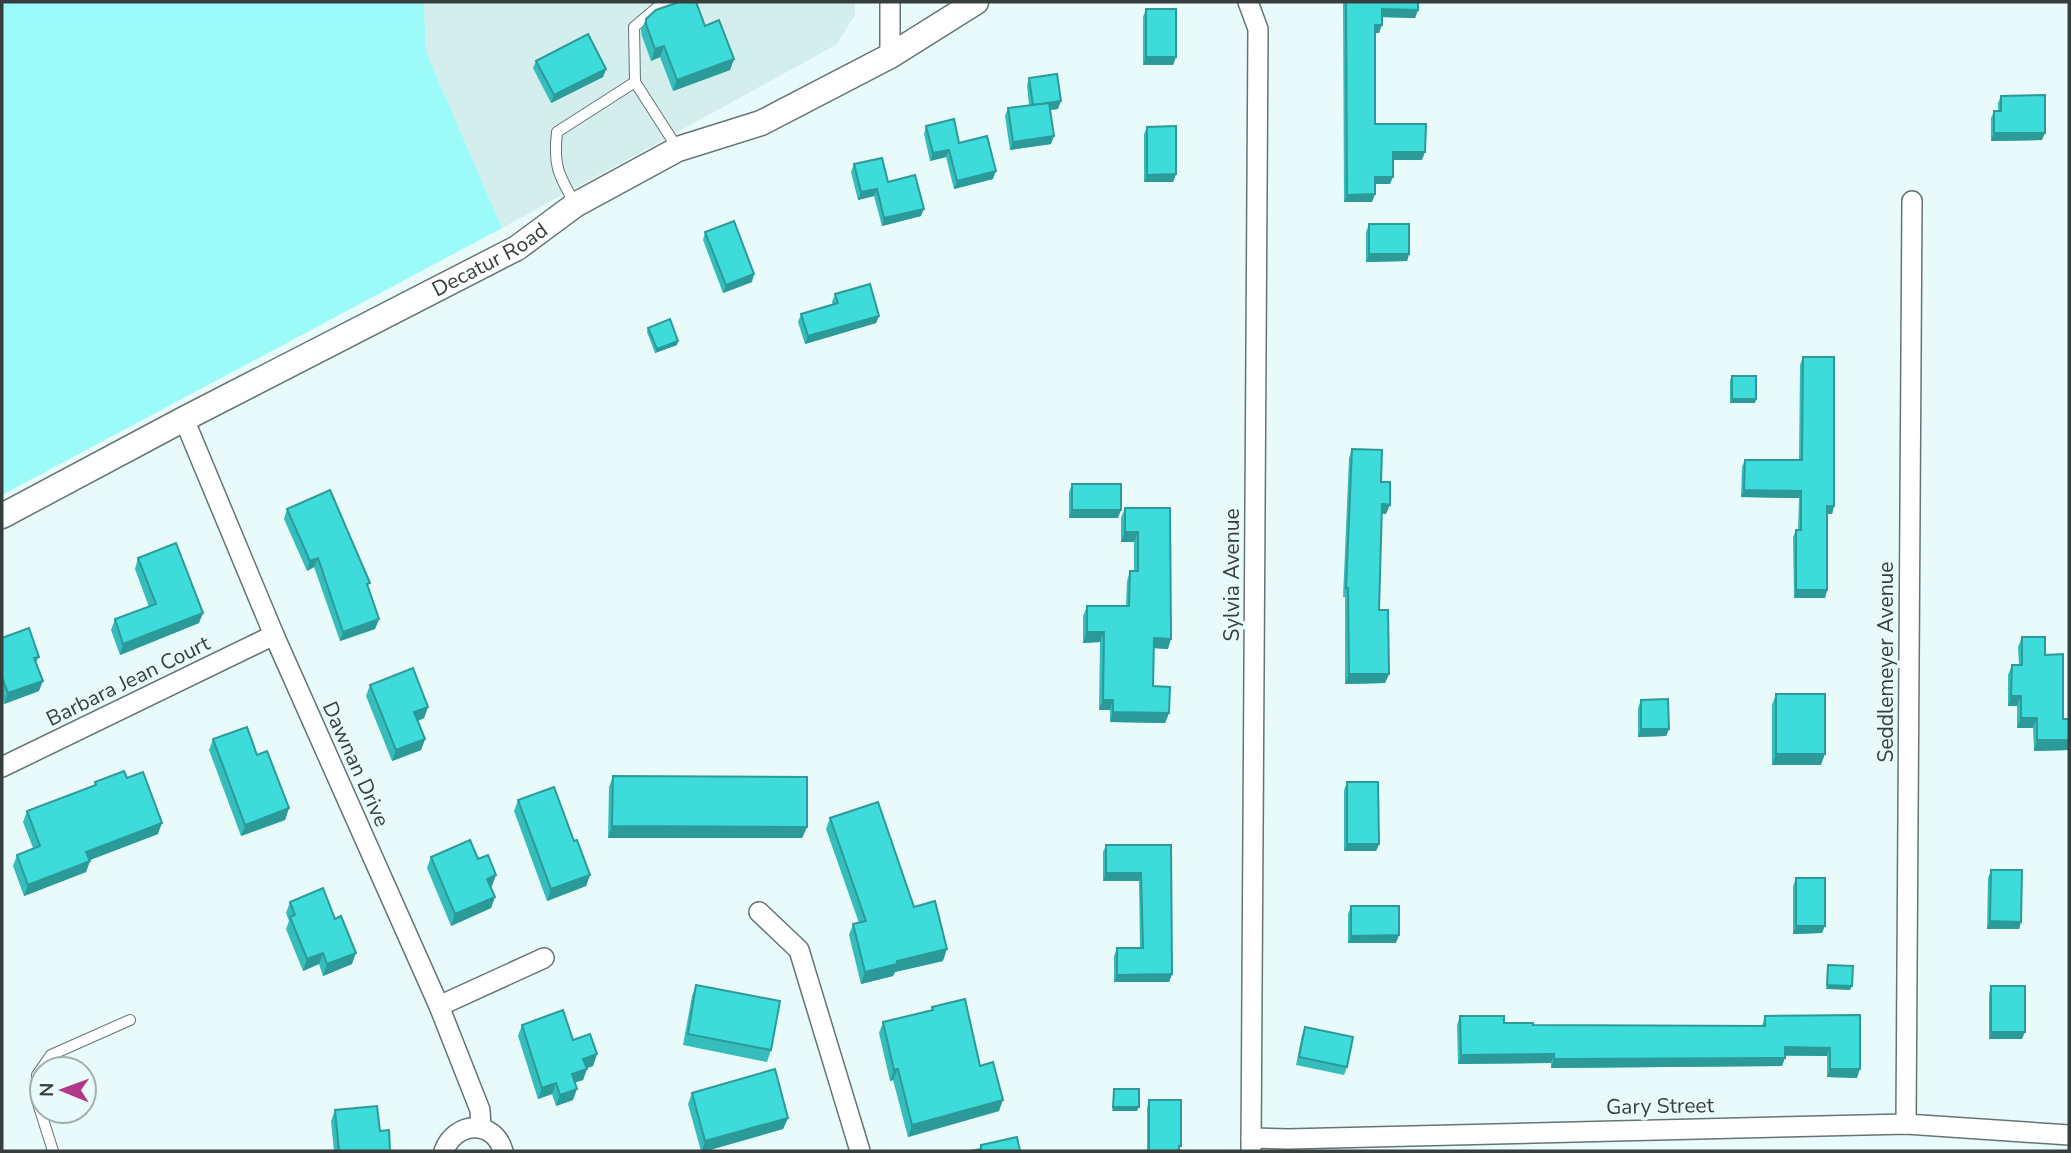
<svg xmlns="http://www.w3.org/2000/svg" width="2071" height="1153" font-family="'Nunito Sans',sans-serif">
	<rect width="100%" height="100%" fill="#e8faf9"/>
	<!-- built -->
	<path fill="#d3eeed" d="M424 2H855V15L836 45 502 228 426 52Z"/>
	<!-- green -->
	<path fill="#9cfbf8" d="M2 2H424L426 52 502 228 2 495Z"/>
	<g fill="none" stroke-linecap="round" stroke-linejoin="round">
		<!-- service casing -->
		<g stroke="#657474" stroke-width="12">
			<g id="service">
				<path d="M635 82 634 27 660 5 669 2"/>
				<path d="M575 204C559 175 553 167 557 132L635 82 678 149"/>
				<path d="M53 1151 36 1097 37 1075 51 1055 130 1020"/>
			</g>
		</g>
		<!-- minor casing -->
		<g stroke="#657474" stroke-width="22">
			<g id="minor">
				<path d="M890 2V56"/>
				<path d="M1248 2 1258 29 1251 1151"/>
				<path d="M184 419 274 635 439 1006 480 1110 481 1128"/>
				<path d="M2 767 274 635"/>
				<path d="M759 912 799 950 860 1151"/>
				<path d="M439 1006 544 958"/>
				<path d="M1906 1124 1912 201"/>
				<path d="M1251 1138 1288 1139 1906 1124 2069 1135"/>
				<path d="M444 1151C455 1121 494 1119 503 1151"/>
			</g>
		</g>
		<!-- tertiary casing -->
		<g stroke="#657474" stroke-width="27">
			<g id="tertiary">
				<path id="s1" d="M2 516 184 419 517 248 575 205 678 149 761 123 890 56 976 2"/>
			</g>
		</g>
		<!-- service -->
		<use href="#service" stroke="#fff" stroke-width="10"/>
		<!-- minor -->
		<use href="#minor" stroke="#fff" stroke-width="19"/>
		<!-- tertiary -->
		<use href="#tertiary" stroke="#fff" stroke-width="24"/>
	</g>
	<!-- wall -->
	<g fill="#34bdbb">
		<path d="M1343 2H1418V10L1415 18 1382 17 1379 33H1375V124L1422 160H1393L1390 184H1375V194L1372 202H1344Z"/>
		<path d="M1146 9 1176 57 1173 65H1143V17Z"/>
		<path d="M646 19 705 26 734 59 730 70 673 91 660 57 651 61 642 36 641 30Z"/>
		<path d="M536 61 606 69 603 77 551 103 533 68Z"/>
		<path d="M1029 78 1058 109 1050 110 1051 144 1010 150 1005 116 1008 108 1029 105 1027 85Z"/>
		<path d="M2001 96 2042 140 1991 141V118L1994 111H1998V103Z"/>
		<path d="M926 126 993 179 954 189 946 157 930 161 924 134Z"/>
		<path d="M1147 127 1176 174 1173 182H1144V134Z"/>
		<path d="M854 164 888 182 921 216 882 226 874 196 858 200 851 172Z"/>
		<path d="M1369 224 1409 254 1407 261 1366 262V232Z"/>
		<path d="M705 232 752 282 723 293 703 240Z"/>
		<path d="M835 294 879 316 876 323 805 344 798 322 801 314 833 305 832 302Z"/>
		<path d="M648 328 677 345 655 353 647 332Z"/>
		<path d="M1803 357 1834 506 1832 514H1827V590L1825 598H1794L1793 537 1796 530H1798L1799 498 1741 497 1742 467 1745 460H1799L1800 365Z"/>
		<path d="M1732 376 1756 399 1755 403H1730V380Z"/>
		<path d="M1352 449 1381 482 1386 514 1381 513 1379 610 1389 674 1385 683 1345 684V597H1343L1349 458Z"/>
		<path d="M1072 484 1118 518H1069V492Z"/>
		<path d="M1125 508H1170L1168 649 1154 648 1153 686 1169 713 1165 723 1110 722V710H1099L1100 642 1083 643V616L1087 606H1126L1127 581 1130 571H1134V542H1121V518Z"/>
		<path d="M287 509 379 619 375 629 340 641 314 567 307 571 284 519Z"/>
		<path d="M138 558 199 623 120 655 111 630 115 619 149 607 135 569Z"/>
		<path d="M2022 637 2045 655 2063 719H2069V750L2034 751 2033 728H2017V706H2008V675L2012 665H2019L2018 647Z"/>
		<path d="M2 638 39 657 36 663 39 691 4 704 2 697Z"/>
		<path d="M370 685 428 707 424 718 418 721 425 739 421 750 392 761 366 696Z"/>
		<path d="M1776 694 1821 765H1772V705Z"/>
		<path d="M1641 700 1669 729 1666 736 1638 737V708Z"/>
		<path d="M213 739 257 755 289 808 285 820 241 836 209 750Z"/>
		<path d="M613 776 807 827 802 838H608L609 787Z"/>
		<path d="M127 778 158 834 90 860 86 872 24 896 13 866 17 855 33 848 23 822 27 811 94 786 95 782Z"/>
		<path d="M1347 782 1379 844 1376 851H1344V790Z"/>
		<path d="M518 800 574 841 590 875 586 886 547 901 514 811Z"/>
		<path d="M830 818 914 907 943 961 895 972 893 976 861 984 849 935 853 924 859 923 826 829Z"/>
		<path d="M1106 845H1171L1172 974 1169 982H1114V956L1117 948H1140L1139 881H1103V852Z"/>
		<path d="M431 857 478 859 492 886 491 887 495 897 491 908 451 926 427 868Z"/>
		<path d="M1991 870 2021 922 2019 929H1987L1988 878Z"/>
		<path d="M1796 878 1822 933 1793 934V886Z"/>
		<path d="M290 902 352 964 323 976 319 964 303 971 286 929 289 921 286 913Z"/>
		<path d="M1351 906 1396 943H1348V914Z"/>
		<path d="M696 985 771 1050 767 1062 683 1045 692 996Z"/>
		<path d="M1991 986 2022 1039H1989V994Z"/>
		<path d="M932 1007 980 1066 999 1111 908 1137 893 1080 890 1081 879 1033 883 1022 931 1010Z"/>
		<path d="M1860 1015 1857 1078 1827 1077V1056H1785L1782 1066 1551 1068V1063L1458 1064 1457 1025 1460 1016 1504 1023 1533 1025 1762 1026 1765 1016Z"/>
		<path d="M522 1025 573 1040 597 1054 593 1066 587 1068 583 1080 575 1082 573 1100 556 1106 552 1094 538 1099 518 1036Z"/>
		<path d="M1305 1027 1347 1067 1344 1075 1296 1065 1302 1035Z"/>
		<path d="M692 1093 788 1118 783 1129 706 1151H701L688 1104Z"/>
		<path d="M1149 1100 1179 1151H1147V1108Z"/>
		<path d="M335 1110 380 1131 390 1151H334L331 1121Z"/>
	</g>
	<!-- shaded-wall -->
	<g fill="#2b9a99">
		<path d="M1382 9 1418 10 1415 18 1379 17Z"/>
		<path d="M1375 25H1382L1379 33H1372Z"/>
		<path d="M664 46 660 57 651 61 655 49Z"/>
		<path d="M1146 57H1176L1173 65H1143Z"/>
		<path d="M734 59 730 70 673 91 677 80Z"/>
		<path d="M606 69 603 77 551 103 554 95Z"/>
		<path d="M1061 101 1058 109 1030 112 1033 105Z"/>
		<path d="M1994 133H2045L2042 140 1991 141Z"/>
		<path d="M1054 136 1051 144 1010 150 1013 142Z"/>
		<path d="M949 150 946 157 930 161 933 153Z"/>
		<path d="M1393 152H1425L1422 160H1390Z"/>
		<path d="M996 171 993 179 954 189 957 181Z"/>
		<path d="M1176 174 1173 182H1144L1147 175Z"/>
		<path d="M1375 177H1393L1390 184H1372Z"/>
		<path d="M877 189 874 196 858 200 861 192Z"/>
		<path d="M1375 194 1372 202H1344L1347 195Z"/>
		<path d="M924 209 921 216 882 226 884 218Z"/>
		<path d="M1369 254H1409L1407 261 1366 262Z"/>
		<path d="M754 274 752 282 723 293 726 285Z"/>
		<path d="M879 316 876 323 805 344 808 336Z"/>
		<path d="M678 341 677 345 655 353 657 349Z"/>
		<path d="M1732 399H1756L1755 403H1730Z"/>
		<path d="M1744 490 1801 491 1799 498 1741 497Z"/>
		<path d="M1382 504 1390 505 1386 514 1378 513Z"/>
		<path d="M1827 506H1834L1832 514H1824Z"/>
		<path d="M1072 510H1121L1118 518H1069Z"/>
		<path d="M1125 532H1138L1134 542H1121Z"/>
		<path d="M318 558 314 567 307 571 310 561Z"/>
		<path d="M1796 590H1827L1825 598H1794Z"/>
		<path d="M203 613 199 623 120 655 123 644Z"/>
		<path d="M379 619 375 629 340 641 343 632Z"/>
		<path d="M1087 632H1104L1100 642 1083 643Z"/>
		<path d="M1154 638 1171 639 1168 649 1150 648Z"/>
		<path d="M1349 674H1389L1385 683 1345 684Z"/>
		<path d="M43 681 39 691 4 704 8 693Z"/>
		<path d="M2011 696H2021L2017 706H2008Z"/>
		<path d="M1103 700H1113L1110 710H1099Z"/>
		<path d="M428 707 424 718 410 724 414 712Z"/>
		<path d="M1113 712 1169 713 1165 723 1110 722Z"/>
		<path d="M2021 718H2037L2033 728H2017Z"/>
		<path d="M1641 729H1669L1666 736 1638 737Z"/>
		<path d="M425 739 421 750 392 761 396 750Z"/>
		<path d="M2037 740H2069V750L2034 751Z"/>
		<path d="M1776 754H1825L1821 765H1772Z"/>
		<path d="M289 808 285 820 241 836 245 825Z"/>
		<path d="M162 823 158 834 82 863 86 852Z"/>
		<path d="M612 826 807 827 802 838H608Z"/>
		<path d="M1347 844H1379L1376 851H1344Z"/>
		<path d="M90 861 86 872 24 896 28 885Z"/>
		<path d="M1106 873H1141L1139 881H1103Z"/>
		<path d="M496 875 492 886 483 890 487 879Z"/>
		<path d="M590 875 586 886 547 901 551 889Z"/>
		<path d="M495 897 491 908 451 926 455 914Z"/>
		<path d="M1990 921 2021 922 2019 929H1987Z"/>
		<path d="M1796 926H1825L1822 933 1793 934Z"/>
		<path d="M1399 935 1396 943H1348L1351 936Z"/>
		<path d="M947 949 943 961 895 972 893 976 861 984 865 972 897 961Z"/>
		<path d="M323 953 319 964 303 971 307 959Z"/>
		<path d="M356 953 352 964 323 976 327 964Z"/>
		<path d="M1172 974 1169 982H1114L1117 975Z"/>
		<path d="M1827 985 1852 986 1850 990 1826 989Z"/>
		<path d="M1991 1032H2025L2022 1039H1989Z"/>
		<path d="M1785 1047 1830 1048 1827 1056 1782 1055Z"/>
		<path d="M597 1054 593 1066 579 1071 583 1059Z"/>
		<path d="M1554 1054 1551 1063 1458 1064 1461 1055Z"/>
		<path d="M1785 1058 1782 1066 1551 1068 1554 1059Z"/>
		<path d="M587 1069 583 1080 568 1085 572 1074Z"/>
		<path d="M898 1069 893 1080 890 1081 894 1070Z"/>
		<path d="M1830 1069H1860L1857 1078 1827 1077Z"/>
		<path d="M556 1083 552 1094 538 1099 542 1088Z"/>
		<path d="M577 1089 573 1100 556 1106 560 1095Z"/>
		<path d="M1003 1100 999 1111 908 1137 912 1125Z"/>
		<path d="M1113 1107H1139L1137 1111H1112Z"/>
		<path d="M788 1118 783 1129 706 1151H702L705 1141Z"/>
	</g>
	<!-- building -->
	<g fill="#3ddcda" stroke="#2b9a99" stroke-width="2">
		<path d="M679 2H696L705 26 719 20 734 59 677 80 664 46 655 49 646 24V19L656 10Z"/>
		<path d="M1346 2H1418V10L1382 9V25H1375V124H1426L1425 152H1393V177H1375V194L1347 195Z"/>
		<rect x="1146" y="9" width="30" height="48"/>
		<path d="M588 34 606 69 554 95 536 61Z"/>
		<path d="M1057 74 1061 101 1033 105 1029 78Z"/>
		<path d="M2045 95V133H1994V111H2001V96Z"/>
		<path d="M1049 103 1054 136 1013 142 1008 108Z"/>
		<path d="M954 119 959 143 987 136 996 171 957 181 949 150 933 153 926 126Z"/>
		<path d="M1176 126V174L1147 175V127Z"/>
		<path d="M882 158 888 182 915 175 924 209 884 218 877 189 861 192 854 164Z"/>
		<path d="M734 221 754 274 726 285 705 232Z"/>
		<rect x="1369" y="224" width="40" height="30"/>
		<path d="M870 284 879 316 808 336 801 314 838 303 835 294Z"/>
		<path d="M670 319 678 341 657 349 648 328Z"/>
		<path d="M1803 357H1834V506H1827V590H1796V530H1801V491L1744 490 1745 460H1802Z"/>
		<rect x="1732" y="376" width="24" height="23"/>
		<path d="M1352 449 1382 450 1381 482H1390V505L1382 504 1379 610H1388L1389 674H1349L1348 588H1346Z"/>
		<rect x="1072" y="484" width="49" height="26"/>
		<path d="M330 490 370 583 367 584 379 619 343 632 318 558 310 561 287 509Z"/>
		<path d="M1125 508H1170L1171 639 1154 638 1153 686 1170 687 1169 713 1113 712V700H1103L1104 632H1087V606H1129L1130 571H1138V532H1125Z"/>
		<path d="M176 543 203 613 123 644 115 619 156 604 138 558Z"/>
		<path d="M29 628 39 657 34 658 43 681 8 693 3 680 2 681V638Z"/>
		<path d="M2022 637H2045V655L2063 654V719H2069V740H2037V718H2021V696H2011L2012 665H2022Z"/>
		<path d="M413 668 428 707 414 712 425 739 396 750 370 685Z"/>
		<rect x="1776" y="694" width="49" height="60"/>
		<path d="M1668 699 1669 729H1641V700Z"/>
		<path d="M247 727 257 755 267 751 289 808 245 825 213 739Z"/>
		<path d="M124 771 127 778 143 772 162 823 86 852 90 861 28 885 17 855 40 846 27 811 96 785 95 782Z"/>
		<path d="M613 776 807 777V827L612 826Z"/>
		<path d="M1347 782H1378L1379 844H1347Z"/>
		<path d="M554 787 574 841 577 840 590 875 551 889 518 800Z"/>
		<path d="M878 802 914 907 935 901 947 949 897 961V964L865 972 853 924 866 921 830 818Z"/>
		<path d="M470 840 478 859 488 855 496 875 487 879 495 897 455 914 431 857Z"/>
		<path d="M1106 845H1171L1172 974 1117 975V948H1143L1141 873H1106Z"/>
		<path d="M1991 870H2022L2021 922 1990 921Z"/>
		<rect x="1796" y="878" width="29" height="48"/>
		<path d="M323 888 335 919 341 916 356 953 327 964 323 953 307 959 290 917 295 915 290 902Z"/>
		<path d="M1351 906H1399V935L1351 936Z"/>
		<path d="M1828 965 1853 966 1852 986 1827 985Z"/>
		<path d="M696 985 780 1001 771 1050 688 1034Z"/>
		<rect x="1991" y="986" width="34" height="46"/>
		<path d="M965 999 980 1066 993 1062 1003 1100 912 1125 898 1069 894 1070 883 1022 933 1010 932 1007Z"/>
		<path d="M563 1010 573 1040 590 1034 597 1054 583 1059 587 1069 572 1074 577 1089 560 1095 556 1083 542 1088 522 1025Z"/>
		<path d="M1860 1015V1069H1830V1048L1785 1047V1058L1554 1059V1054L1461 1055 1460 1016H1504V1023H1533V1025L1765 1026V1016Z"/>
		<path d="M1305 1027 1353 1037 1347 1067 1299 1057Z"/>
		<path d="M775 1069 788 1118 705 1141 692 1093Z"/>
		<path d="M1114 1089H1139V1107H1113Z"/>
		<path d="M1149 1100H1181V1146H1179V1151H1149Z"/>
		<path d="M377 1106 380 1131 389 1130 390 1151H339L335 1110Z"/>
		<path d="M1017 1137 1020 1151H970L981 1149V1145Z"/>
	</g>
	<g text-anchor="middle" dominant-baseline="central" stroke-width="7" stroke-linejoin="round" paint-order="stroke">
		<!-- street labels -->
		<g font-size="21" fill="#373e3e" stroke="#e8faf9">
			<text stroke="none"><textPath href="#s1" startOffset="551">Decatur Road</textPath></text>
			<text transform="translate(1232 575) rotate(-90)">Sylvia Avenue</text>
			<text transform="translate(1886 662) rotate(-90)">Seddlemeyer Avenue</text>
			<text transform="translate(128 681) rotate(-26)">Barbara Jean Court</text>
			<text transform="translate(356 764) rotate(66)">Dawnan Drive</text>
			<text transform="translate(1660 1106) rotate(-1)">Gary Street</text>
		</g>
	</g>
	<!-- border -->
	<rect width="2071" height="1153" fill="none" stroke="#373e3e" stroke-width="7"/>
	<!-- north arrow -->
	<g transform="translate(63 1090) rotate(271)"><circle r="33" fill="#e8faf9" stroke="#a1afae" stroke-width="2"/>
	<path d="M0-5L12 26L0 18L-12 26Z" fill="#b3388a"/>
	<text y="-10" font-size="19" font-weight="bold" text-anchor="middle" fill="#373e3e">N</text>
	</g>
</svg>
